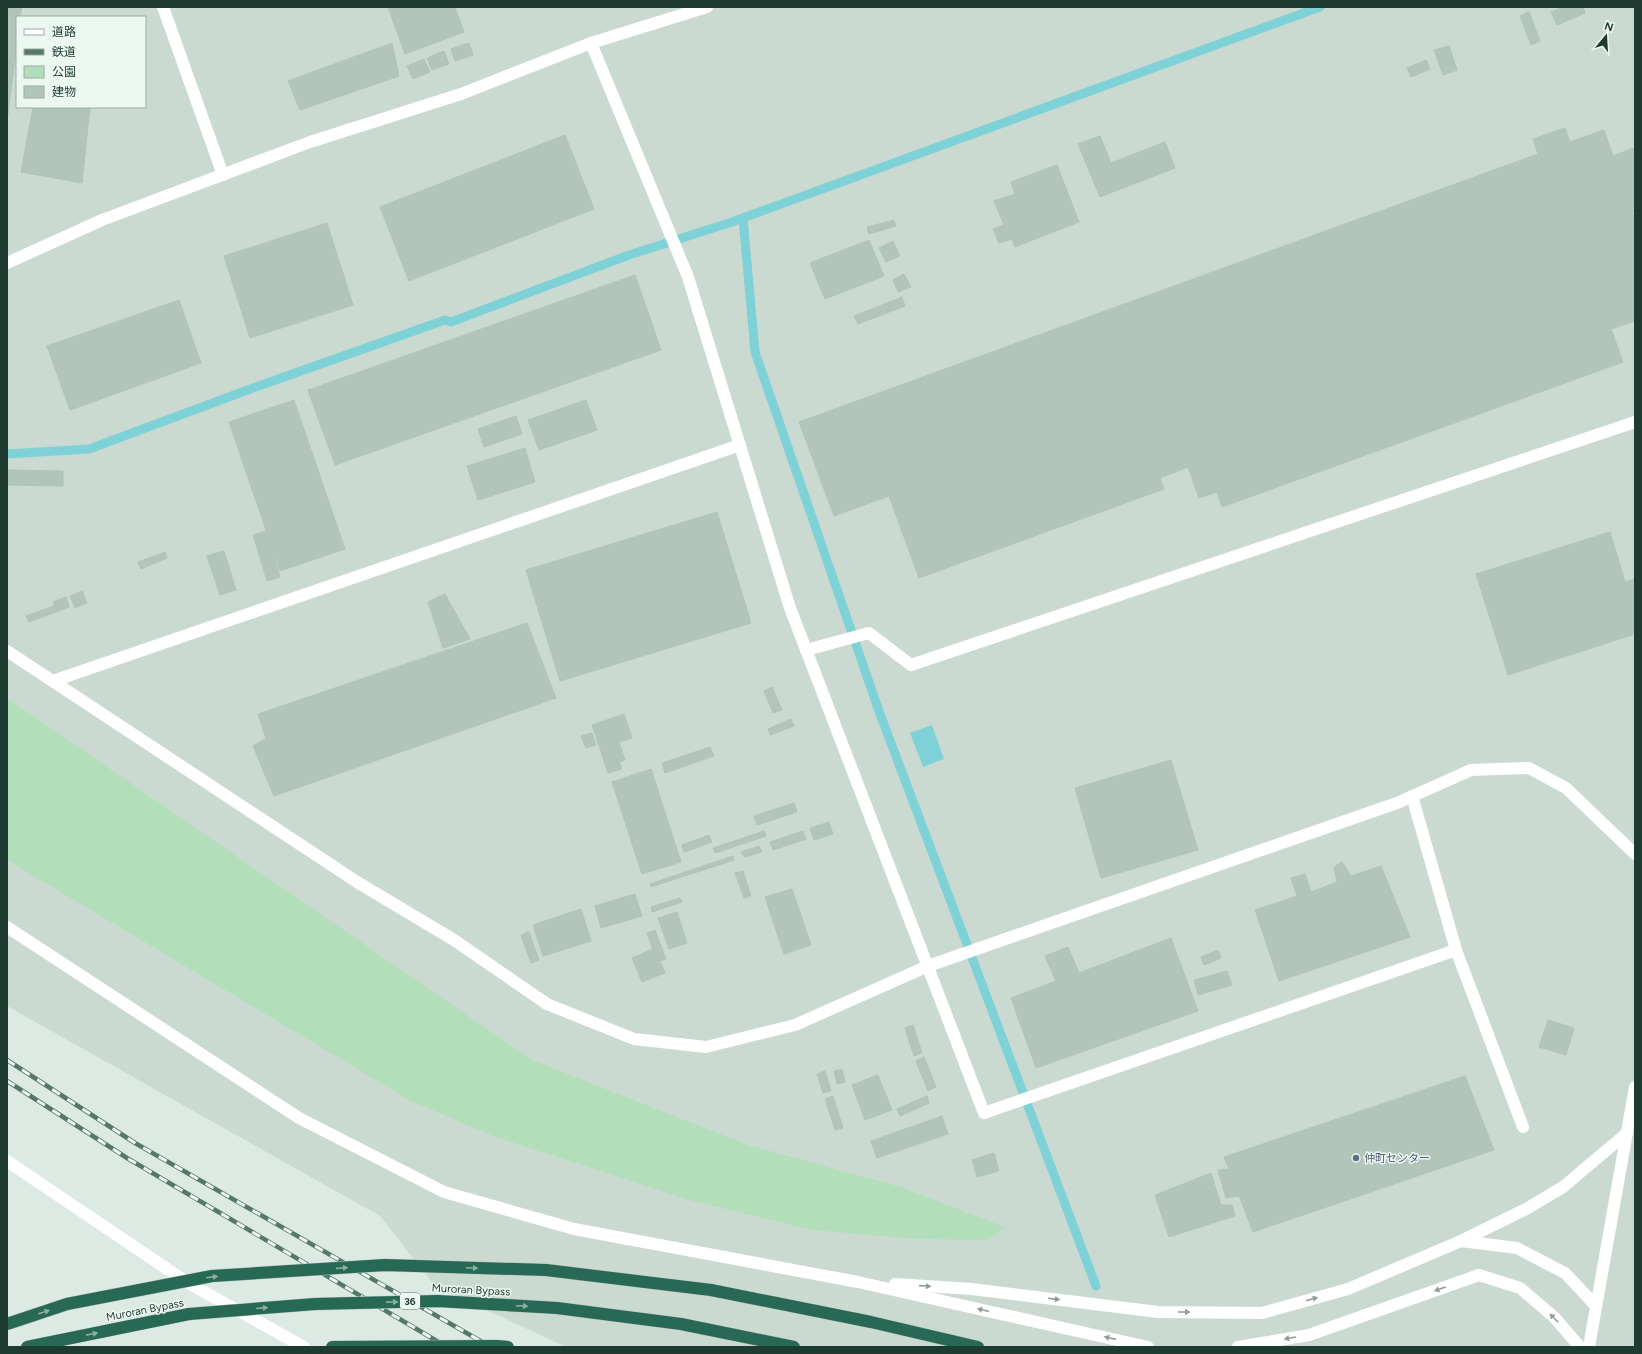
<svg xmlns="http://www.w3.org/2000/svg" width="1642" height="1354" font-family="Figtree,'Noto Sans JP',sans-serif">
	<rect width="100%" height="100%" fill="#dceae3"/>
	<!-- built -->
	<path fill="#cbdad1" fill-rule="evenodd" d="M7 7H1635V1347H566L435 1286 380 1216 7 1006ZM17 17H145V107H17Z"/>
	<!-- green -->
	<path fill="#b3deba" d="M7 698 532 1060 748 1145 901 1187 1005 1227 987 1240 916 1239 813 1230 689 1200 493 1136 411 1101 7 860Z"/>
	<!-- water -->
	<path fill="#7ed1d6" d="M932 725 944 759 923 767 910 733Z"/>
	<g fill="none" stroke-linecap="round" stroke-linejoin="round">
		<!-- stream -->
		<g stroke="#7ed1d6" stroke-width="9">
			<path d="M743 218 755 352 880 714 1096 1286"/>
			<path d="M7 454 89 449 253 388 445 320 451 322 629 255 732 222 1320 7"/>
		</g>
	</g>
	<!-- building -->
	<g fill="#b2c5bb" stroke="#afc4b9">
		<path d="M7 7H22L20 17H17V44L7 121Z"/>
		<path d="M388 7H455L464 32 405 54Z"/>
		<path d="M1563 7H1583L1585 13 1557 25 1551 12Z"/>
		<path d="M1529 12 1540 41 1531 45 1520 16Z"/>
		<path d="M392 43 399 76 300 110 288 81Z"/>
		<path d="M469 43 473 55 455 61 451 49Z"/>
		<path d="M1449 46 1457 70 1443 75 1434 50Z"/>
		<path d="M444 51 449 64 432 70 427 58Z"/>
		<path d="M424 59 430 72 413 79 407 66Z"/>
		<path d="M1426 60 1430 69 1411 77 1407 68Z"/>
		<path d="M33 107H90L82 183 21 172Z"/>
		<path d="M1565 128 1570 142 1604 130 1613 156 1633 148 1635 153V211L1632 212 1635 220V321L1611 329 1623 362 1222 507 1217 492 1199 498 1188 467 1160 478 1164 489 919 578 889 496 834 516 799 422 1538 154 1533 139Z"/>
		<path d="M565 135 594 209 409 281 380 207Z"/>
		<path d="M1100 136 1111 163 1165 142 1175 168 1100 197 1078 144Z"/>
		<path d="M1057 165 1079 222 1015 247 1012 239 999 243 993 229 1004 225 994 201 1015 194 1011 182Z"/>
		<path d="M894 220 896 226 869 234 867 227Z"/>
		<path d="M327 223 353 305 250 338 224 256Z"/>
		<path d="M869 240 884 276 825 299 810 263Z"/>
		<path d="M893 241 900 256 886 262 879 248Z"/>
		<path d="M904 274 911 287 898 292 893 280Z"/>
		<path d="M635 275 661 350 335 465 308 390Z"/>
		<path d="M902 297 905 306 858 324 854 316Z"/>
		<path d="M179 300 201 363 70 410 47 346Z"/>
		<path d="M294 400 345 549 280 571 229 422Z"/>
		<path d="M586 400 597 430 539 450 528 420Z"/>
		<path d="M516 416 522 434 484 447 478 429Z"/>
		<path d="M525 448 535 482 478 500 467 466Z"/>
		<path d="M7 470 63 471V486L7 485Z"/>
		<path d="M717 512 751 623 560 681 526 570Z"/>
		<path d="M266 531 280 577 267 581 253 535Z"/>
		<path d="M1610 532 1625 582 1635 579V634L1508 675 1476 574Z"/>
		<path d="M224 551 236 590 220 595 207 556Z"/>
		<path d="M165 552 167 558 141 569 138 562Z"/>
		<path d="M82 591 87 603 75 608 70 596Z"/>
		<path d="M445 594 470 639 443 648 428 602Z"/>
		<path d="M66 597 69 607 29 622 26 616 54 606 53 602Z"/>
		<path d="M527 623 556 698 274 796 253 746 266 739 258 714Z"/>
		<path d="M772 687 782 710 773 713 764 691Z"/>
		<path d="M624 714 632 738 619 742 625 760 619 762 622 769 608 773 592 725Z"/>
		<path d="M791 719 794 726 770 735 768 729Z"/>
		<path d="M592 733 596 745 586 748 581 736Z"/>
		<path d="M710 747 714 756 665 773 662 763Z"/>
		<path d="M1171 760 1198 850 1101 878 1075 788Z"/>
		<path d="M651 769 681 862 642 874 612 782Z"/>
		<path d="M794 803 797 812 757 825 754 816Z"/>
		<path d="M829 822 833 834 814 840 810 828Z"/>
		<path d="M764 831 766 836 715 853 713 848Z"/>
		<path d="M803 831 806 839 773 850 770 842Z"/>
		<path d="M709 835 712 842 684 852 682 845Z"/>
		<path d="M759 846 762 852 745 857 741 852Z"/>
		<path d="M733 856 734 860 651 887 650 884Z"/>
		<path d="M1342 862 1351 876 1381 866 1410 937 1279 981 1255 910 1297 896 1291 878 1305 874 1311 892 1337 882 1334 867Z"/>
		<path d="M743 871 751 896 744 898 735 873Z"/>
		<path d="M792 889 811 945 784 954 765 897Z"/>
		<path d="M635 894 642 916 601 928 595 906Z"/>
		<path d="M680 898 682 902 652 912 651 907Z"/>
		<path d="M581 909 591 941 543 956 533 925Z"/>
		<path d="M677 912 687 943 669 949 658 918Z"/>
		<path d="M655 930 666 959 660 961 665 973 642 982 632 958 653 949 647 933Z"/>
		<path d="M529 932 539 960 531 963 521 935Z"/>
		<path d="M1171 938 1198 1011 1036 1068 1011 998 1056 981 1045 956 1068 947 1079 973Z"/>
		<path d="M1218 950 1221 958 1204 965 1201 957Z"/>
		<path d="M1227 971 1232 985 1198 995 1194 980Z"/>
		<path d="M1548 1020 1574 1028 1566 1055 1539 1047Z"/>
		<path d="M913 1025 922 1053 914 1056 905 1028Z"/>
		<path d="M924 1057 936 1087 928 1091 916 1061Z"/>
		<path d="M842 1069 845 1082 837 1084 834 1071Z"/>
		<path d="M825 1071 831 1091 823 1093 817 1074Z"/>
		<path d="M878 1075 892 1110 865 1120 852 1085Z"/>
		<path d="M1465 1076 1494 1150 1253 1232 1239 1196 1226 1198 1218 1170 1229 1169 1224 1157Z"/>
		<path d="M833 1096 843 1128 835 1130 825 1099Z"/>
		<path d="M927 1096 929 1103 900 1116 897 1109Z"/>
		<path d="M942 1116 948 1134 877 1158 871 1141Z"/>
		<path d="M994 1153 999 1171 977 1177 972 1160Z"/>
		<path d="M1211 1173 1221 1205H1232L1235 1216 1169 1237 1155 1195Z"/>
	</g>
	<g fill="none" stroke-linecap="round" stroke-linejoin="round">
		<!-- minor -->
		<g stroke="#fff" stroke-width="12">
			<path d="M163 7 223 175"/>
			<path d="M591 43 688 277 790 608 984 1113 1456 950"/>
			<path d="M7 263 102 220 310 142 461 94 591 43 707 7"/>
			<path d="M806 650 869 633 911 665 1635 422"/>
			<path d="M7 651 357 882 454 940 547 1004 634 1039 706 1047 795 1025 928 966 1397 803 1471 770 1529 768 1566 788 1635 854"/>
			<path d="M53 681 740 445"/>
			<path d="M1412 796 1456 950 1523 1127"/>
			<path d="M7 927 299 1118 444 1192 574 1229 858 1282 1148 1347"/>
			<path d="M7 1161 188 1283 304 1347"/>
			<path d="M1461 1241 1526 1209 1563 1187 1627 1133"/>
			<path d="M895 1284 972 1289 1158 1312 1262 1313 1348 1289 1461 1241 1517 1248 1565 1273 1596 1306"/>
			<path d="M1238 1347 1309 1335 1479 1275 1520 1288 1554 1317 1580 1347"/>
			<path d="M1589 1347 1635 1087"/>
		</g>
		<!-- rail casing -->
		<g stroke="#57776b" stroke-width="4.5">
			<g id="rail">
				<path d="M7 1060 135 1143 491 1347"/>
				<path d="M7 1081 127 1158 447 1347"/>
			</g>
		</g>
		<!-- rail -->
		<use href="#rail" stroke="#edf7f1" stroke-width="3" stroke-dasharray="9" stroke-linecap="butt"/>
		<!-- highway-bridge casing -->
		<g stroke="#bbc4c1" stroke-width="13" stroke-linecap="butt">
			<g id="highway-bridge">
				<path d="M7 1324 67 1304 212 1276 385 1265 546 1270 711 1290 871 1322 978 1347"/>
				<path d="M27 1347 189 1314 315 1304 438 1301 557 1308 681 1324 794 1347"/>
				<path d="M332 1347 497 1346 508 1347"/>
			</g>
		</g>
		<!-- highway-bridge -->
		<use href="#highway-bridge" stroke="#276955" stroke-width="12"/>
	</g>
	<!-- one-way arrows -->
	<defs><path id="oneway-solid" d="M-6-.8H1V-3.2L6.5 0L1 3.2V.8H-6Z"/></defs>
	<g fill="#8ab0a3">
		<use href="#oneway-solid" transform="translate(342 1268) rotate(-4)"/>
		<use href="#oneway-solid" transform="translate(472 1268) rotate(2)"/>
		<use href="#oneway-solid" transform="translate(212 1277) rotate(-7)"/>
		<use href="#oneway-solid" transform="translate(392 1302) rotate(-1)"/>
		<use href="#oneway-solid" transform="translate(522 1306) rotate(3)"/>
		<use href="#oneway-solid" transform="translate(262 1308) rotate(-5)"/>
		<use href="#oneway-solid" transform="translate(44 1312) rotate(-18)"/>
		<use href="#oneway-solid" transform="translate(92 1334) rotate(-11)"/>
	</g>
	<g fill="#8e9d98">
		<use href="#oneway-solid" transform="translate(925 1286) rotate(4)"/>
		<use href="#oneway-solid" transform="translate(1440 1289) rotate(160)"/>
		<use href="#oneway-solid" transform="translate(1054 1299) rotate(7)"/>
		<use href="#oneway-solid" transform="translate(1312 1299) rotate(-16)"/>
		<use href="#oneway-solid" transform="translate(983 1310) rotate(-167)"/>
		<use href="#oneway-solid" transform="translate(1184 1312)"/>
		<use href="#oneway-solid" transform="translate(1554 1318) rotate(-135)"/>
		<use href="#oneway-solid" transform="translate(1110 1338) rotate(-167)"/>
		<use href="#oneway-solid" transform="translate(1290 1338) rotate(170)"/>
	</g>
	<!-- markers -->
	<circle fill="#5c6f8a" stroke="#edf7f1" stroke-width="1.5" cx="1356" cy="1158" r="4"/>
	<g text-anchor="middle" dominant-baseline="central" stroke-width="3" stroke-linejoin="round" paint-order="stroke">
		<!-- shield labels -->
		<rect fill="#edf7f1" stroke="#5b736a" stroke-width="1" x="400" y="1293" width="20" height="16" rx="3"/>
		<g font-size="10" font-weight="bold" fill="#1d3b30">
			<text x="410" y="1301">36</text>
		</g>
		<!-- service labels -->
		<g font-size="11" fill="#4e5e75" stroke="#edf7f1" text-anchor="start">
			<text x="1364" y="1158">仲町センター</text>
		</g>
		<!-- street labels -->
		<g font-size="11" fill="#1d3b30" stroke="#edf7f1">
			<text transform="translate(471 1290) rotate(3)">Muroran Bypass</text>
			<text transform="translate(145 1310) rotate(-11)">Muroran Bypass</text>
		</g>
	</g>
	<!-- border -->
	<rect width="1642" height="1354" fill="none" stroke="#1d3b30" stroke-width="16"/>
	<!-- legend -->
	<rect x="16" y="16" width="130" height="92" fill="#edf7f1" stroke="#9aaca4"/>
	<rect x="24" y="29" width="20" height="6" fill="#ffffff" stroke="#9aaca4"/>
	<text x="52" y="36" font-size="12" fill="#1d3b30">道路</text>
	<rect x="24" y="49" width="20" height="6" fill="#57776b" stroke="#9aaca4"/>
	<text x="52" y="56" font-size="12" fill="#1d3b30">鉄道</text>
	<rect x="24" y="66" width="20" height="12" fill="#b3deba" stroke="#9aaca4"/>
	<text x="52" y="76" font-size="12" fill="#1d3b30">公園</text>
	<rect x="24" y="86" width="20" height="12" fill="#b2c5bb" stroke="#9aaca4"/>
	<text x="52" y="96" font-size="12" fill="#1d3b30">建物</text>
	<!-- north arrow -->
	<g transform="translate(1606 36) rotate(18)" stroke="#edf7f1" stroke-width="3" paint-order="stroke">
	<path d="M0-3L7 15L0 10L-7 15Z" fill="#1d3b30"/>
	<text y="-6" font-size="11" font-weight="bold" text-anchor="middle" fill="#1d3b30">N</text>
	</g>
</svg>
